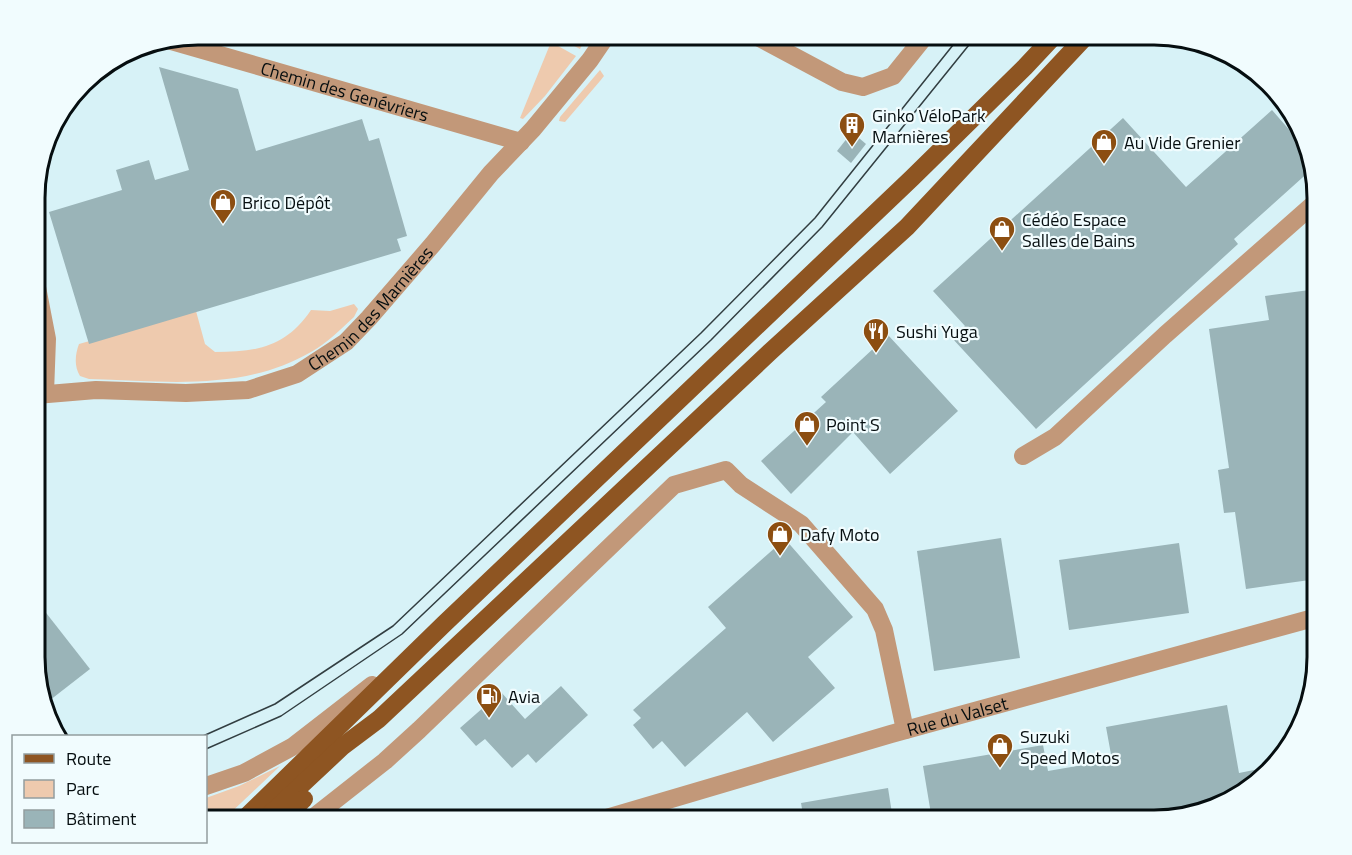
<svg xmlns="http://www.w3.org/2000/svg" width="1352" height="855" font-family="'Titillium Web',sans-serif">
	<rect width="100%" height="100%" fill="#d7f2f7"/>
	<!-- green -->
	<g fill="#eecaae">
		<path d="M553 35H587L580 49Z"/>
		<path d="M551 42 576 56 545 96 523 119 520 118Z"/>
		<path d="M600 70 604 76 600 81 565 122 559 121 560 117Z"/>
		<path d="M354 304 358 309 354 317C341 329 327 343 311 352 242 392 165 381 89 379L80 376C74 366 75 355 79 344L196 311 205 344 215 352C257 352 286 347 311 310L330 311Z"/>
		<path d="M280 766 223 820H206V798L239 786Z"/>
	</g>
	<!-- building -->
	<g fill="#9ab4b8">
		<path d="M159 67 238 89 256 151 362 119 369 141 379 138 407 236 397 239 401 251 89 344 49 212 122 190 116 170 149 160 155 180 189 170Z"/>
		<path d="M1272 110 1305 148 1312 169 1234 239 1238 244 1036 429 952 338 965 326 933 291 1123 118 1186 187Z"/>
		<path d="M852 132 866 144 851 163 837 151Z"/>
		<path d="M1317 289V338L1315 339 1317 357V579L1246 589 1235 512 1224 513 1218 470 1229 468 1209 329 1269 320 1265 296Z"/>
		<path d="M888 335 958 411 890 474 853 432 791 494 761 461 826 402 821 397Z"/>
		<path d="M1001 538 1020 658 934 671 917 551Z"/>
		<path d="M785 539 853 617 808 657 835 688 773 742 747 712 685 767 662 741 653 749 633 725 641 718 633 710 726 628 708 607Z"/>
		<path d="M1179 543 1189 613 1069 630 1059 560Z"/>
		<path d="M36 600 90 669 45 704 36 678Z"/>
		<path d="M561 686 588 715 536 763 528 754 512 768 485 739 476 746 460 728 501 692 525 719Z"/>
		<path d="M1227 705 1239 773 1269 767 1235 799 1164 820H932L923 766 1043 745 1048 771 1112 760 1106 727Z"/>
		<path d="M888 788 893 820H804L801 803Z"/>
	</g>
	<g fill="none" stroke-linecap="round" stroke-linejoin="round">
		<!-- minor -->
		<g stroke="#c29879" stroke-width="18">
			<path d="M754 35 842 82 863 87 893 76 926 35"/>
			<path id="s1" d="M168 40 521 142"/>
			<path d="M36 282 47 339 45 393"/>
			<path id="s2" d="M36 395 96 390 186 393 248 390 297 374 346 342 369 318 433 244 491 173 533 129 590 60 607 35"/>
			<path d="M1023 456 1055 437 1165 335 1317 201"/>
			<path d="M310 820 385 761 419 730 674 485 726 470 741 485 801 524 875 609 884 630 905 730"/>
			<path id="s3" d="M600 820 891 734 1317 617"/>
		</g>
		<!-- tertiary -->
		<path stroke="#c29879" stroke-width="18" d="M206 786 244 773 292 747 372 685"/>
		<!-- primary -->
		<g stroke="#8e5522" stroke-width="18">
			<path d="M243 820 444 624 912 178 1025 67 1055 35"/>
			<path d="M264 820 343 746 379 719 771 351 907 227 1087 35"/>
			<path d="M283 820 304 799"/>
		</g>
		<!-- tram -->
		<g stroke="#323e41" stroke-width="1.5">
			<path d="M203 736 275 704 393 626 701 333 815 218 961 35"/>
			<path d="M206 749 281 716 402 634 711 340 822 227 977 35"/>
		</g>
	</g>
	<!-- icons -->
	<defs>
		<g id="building-pin" transform="scale(1.35)"><path d="M0 17L-7.5 6A9.5 9.5 0 1 1 7.5 6Z" fill="#8c4e11" stroke="#f1fcfe"/><path d="M-4-6H4V6H1V3H-1V6H-4ZM-2.5-4.3h1.7v1.8h-1.7ZM.8-4.3h1.7v1.8H.8ZM-2.5-1h1.7V.8h-1.7ZM.8-1h1.7V.8H.8Z" fill="#fff"/></g>
		<g id="shop-pin" transform="scale(1.35)"><path d="M0 17L-7.5 6A9.5 9.5 0 1 1 7.5 6Z" fill="#8c4e11" stroke="#f1fcfe"/><path d="M-5-2.5h2.3a2.7 3.5 0 0 1 5.4 0H5L5.5 6h-11ZM-1.5-2.5h3a1.5 2.3 0 0 0-3 0Z" fill="#fff"/></g>
		<g id="restaurant-pin" transform="scale(1.35)"><path d="M0 17L-7.5 6A9.5 9.5 0 1 1 7.5 6Z" fill="#8c4e11" stroke="#f1fcfe"/><path d="M-5-6h1v4h1v-4h1v4h1v-4h1v5L-1.5 .5V6h-2V.5L-5-1ZM5-6V6H3V1.5H1.5Q1.5-4 5-6Z" fill="#fff"/></g>
		<g id="fuel-pin" transform="scale(1.35)"><path d="M0 17L-7.5 6A9.5 9.5 0 1 1 7.5 6Z" fill="#8c4e11" stroke="#f1fcfe"/><path d="M-5.5-6h7V0h2V4h1.3V-2.5L3-4.5l.8-.8L6-3V5H2.5V1h-1V6h-7ZM-4.2-4.7v3.2H.2V-4.7Z" fill="#fff"/></g>
	</defs>
	<g fill-rule="evenodd">
		<use href="#building-pin" x="852" y="125"/>
		<use href="#shop-pin" x="1104" y="142"/>
		<use href="#shop-pin" x="223" y="202"/>
		<use href="#shop-pin" x="1002" y="229"/>
		<use href="#restaurant-pin" x="876" y="331"/>
		<use href="#shop-pin" x="807" y="424"/>
		<use href="#shop-pin" x="780" y="534"/>
		<use href="#fuel-pin" x="489" y="696"/>
		<use href="#shop-pin" x="1000" y="746"/>
	</g>
	<g text-anchor="middle" dominant-baseline="central" stroke-width="4.5" stroke-linejoin="round" paint-order="stroke">
		<!-- street labels -->
		<g font-size="18" fill="#060e10" stroke="#f1fcfe">
			<text stroke="none"><textPath href="#s1" startOffset="184">Chemin des Genévriers</textPath></text>
			<text stroke="none"><textPath href="#s2" startOffset="363">Chemin des Marnières</textPath></text>
			<text stroke="none"><textPath href="#s3" startOffset="372">Rue du Valset</textPath></text>
		</g>
		<!-- poi labels -->
		<g font-size="18" fill="#060e10" stroke="#f1fcfe" text-anchor="start">
			<text x="872" y="115">Ginko VéloPark<tspan x="872" dy="21">Marnières</tspan></text>
			<text x="1124" y="142">Au Vide Grenier</text>
			<text x="242" y="202">Brico Dépôt</text>
			<text x="1022" y="219">Cédéo Espace<tspan x="1022" dy="21">Salles de Bains</tspan></text>
			<text x="896" y="331">Sushi Yuga</text>
			<text x="826" y="424">Point S</text>
			<text x="800" y="534">Dafy Moto</text>
			<text x="508" y="696">Avia</text>
			<text x="1020" y="736">Suzuki<tspan x="1020" dy="21">Speed Motos</tspan></text>
		</g>
	</g>
	<!-- crop -->
	<path d="M0 0H1352V855H0ZM198 45H1154A153 153 0 0 1 1307 198V657A153 153 0 0 1 1154 810H198A153 153 0 0 1 45 657V198A153 153 0 0 1 198 45Z" fill="#f1fcfe" fill-rule="evenodd"/>
	<path fill="none" stroke="#060e10" stroke-width="3" d="M198 45H1154A153 153 0 0 1 1307 198V657A153 153 0 0 1 1154 810H198A153 153 0 0 1 45 657V198A153 153 0 0 1 198 45Z"/>
	<!-- legend -->
	<rect x="12" y="735" width="195" height="108" fill="#f1fcfe" stroke="#939d9f" stroke-width="1.5"/>
	<rect x="24" y="754" width="30" height="9" fill="#8e5522" stroke="#939d9f" stroke-width="1.5"/>
	<text x="66" y="765" font-size="18" fill="#060e10">Route</text>
	<rect x="24" y="780" width="30" height="18" fill="#eecaae" stroke="#939d9f" stroke-width="1.5"/>
	<text x="66" y="795" font-size="18" fill="#060e10">Parc</text>
	<rect x="24" y="810" width="30" height="18" fill="#9ab4b8" stroke="#939d9f" stroke-width="1.5"/>
	<text x="66" y="825" font-size="18" fill="#060e10">Bâtiment</text>
</svg>
